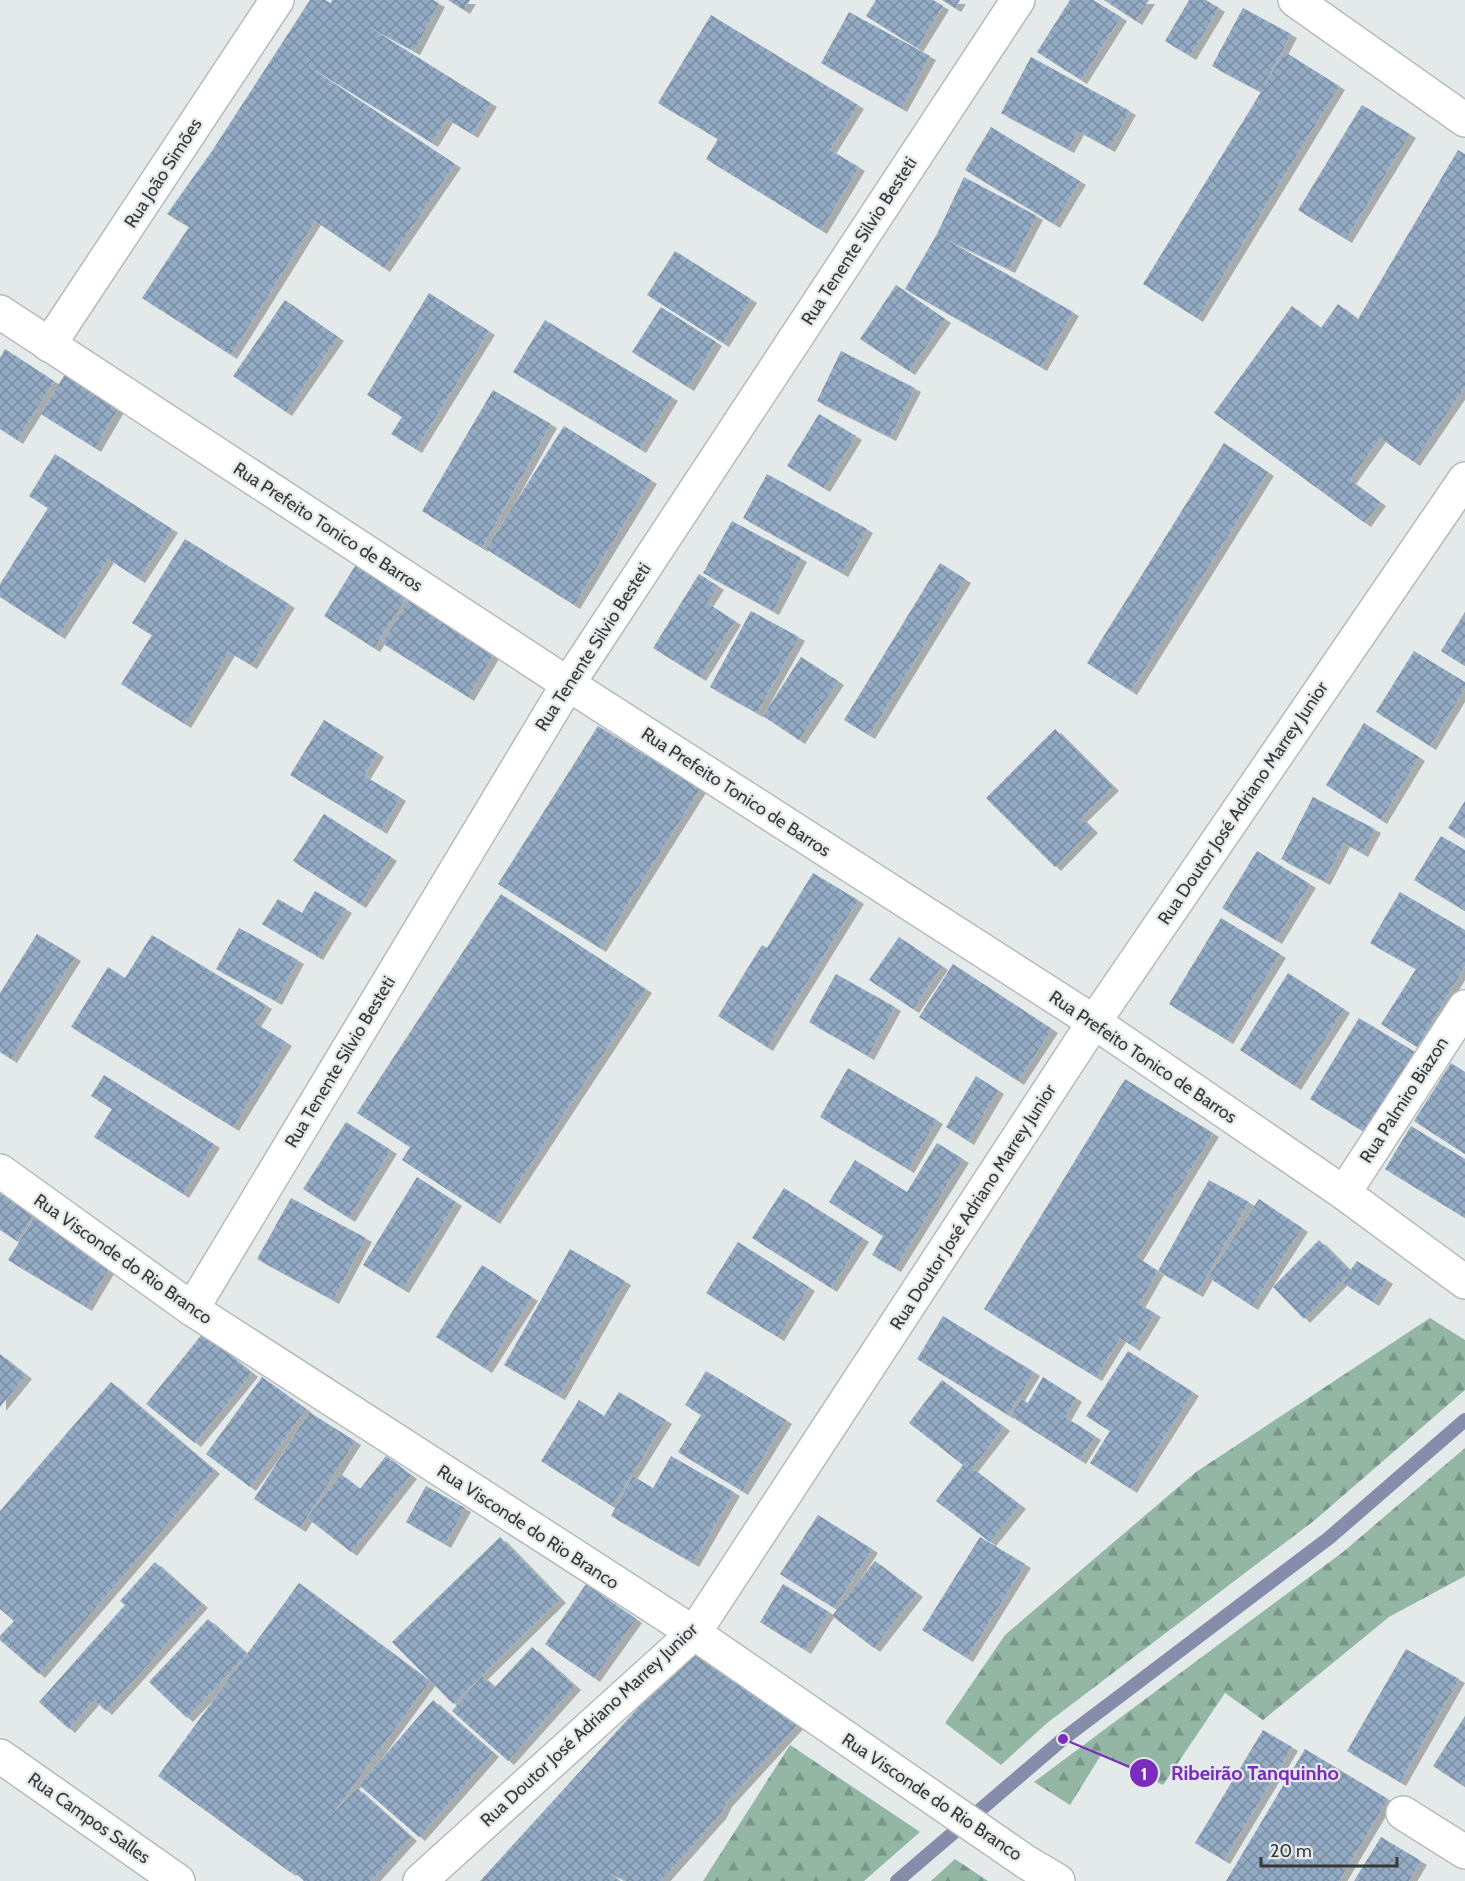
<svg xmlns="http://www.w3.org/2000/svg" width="1465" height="1881" font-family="Cabin,sans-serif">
	<defs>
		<pattern id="forest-firs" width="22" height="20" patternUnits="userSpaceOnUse" patternTransform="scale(1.5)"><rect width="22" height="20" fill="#93b6a5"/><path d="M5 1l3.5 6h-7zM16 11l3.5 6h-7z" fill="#799587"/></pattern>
		<pattern id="building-cross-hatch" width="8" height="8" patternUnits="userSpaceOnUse" patternTransform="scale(1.5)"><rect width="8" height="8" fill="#93abc4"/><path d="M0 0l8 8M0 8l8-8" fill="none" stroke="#798ca0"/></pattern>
		<filter id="shadow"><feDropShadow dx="6" dy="4" stdDeviation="0" flood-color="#0004"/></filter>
	</defs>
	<rect width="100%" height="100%" fill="#e4e9ea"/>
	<!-- forest -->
	<g fill="url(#forest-firs)">
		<path d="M1430 1318 1465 1340V1390L1315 1520 1047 1723 1001 1765 945 1723 1005 1635 1196 1472Z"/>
		<path d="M1465 1448V1576L1389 1617 1263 1720 1225 1693 1163 1785 1101 1755 1070 1805 1034 1782 1343 1552Z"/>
		<path d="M790 1745 920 1832 864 1881H703Z"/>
		<path d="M955 1859 988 1881H931Z"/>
	</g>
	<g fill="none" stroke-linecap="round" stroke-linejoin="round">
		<!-- stream -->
		<path stroke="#868daa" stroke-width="14" d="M897 1881 1063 1739 1329 1538 1465 1420"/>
	</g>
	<!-- building -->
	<g fill="url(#building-cross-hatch)" filter="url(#shadow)">
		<path d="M310 0H325L331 3 332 0H433L439 3 414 51 369 27 491 103 472 134 447 119 432 143 302 62 455 164 384 268 315 221 231 355 142 298 189 227 167 214 212 151Z"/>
		<path d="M448 0H470L464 10Z"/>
		<path d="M876 0H933L943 6 917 48 866 16Z"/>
		<path d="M942 0H960L955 8Z"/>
		<path d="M1070 0H1093L1121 17 1081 80 1037 52Z"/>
		<path d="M1104 0H1149L1136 21Z"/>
		<path d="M1189 0H1206L1219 8 1190 56 1165 41Z"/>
		<path d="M1243 8 1291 34 1263 87 1285 52 1339 86 1197 318 1143 284 1261 92 1212 66Z"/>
		<path d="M849 12 930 56 901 108 821 63Z"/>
		<path d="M711 15 858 105 830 150 859 167 821 230 706 159 718 139 658 103Z"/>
		<path d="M1031 57 1130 111 1109 148 1078 131 1068 149 1001 113Z"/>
		<path d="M1362 105 1410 134 1346 239 1298 210Z"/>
		<path d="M991 127 1080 181 1054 224 965 170Z"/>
		<path d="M1458 150 1465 154V387L1414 462 1380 438 1350 480 1380 502 1365 523 1214 413 1292 306 1321 328 1338 304 1358 319Z"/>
		<path d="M964 177 1037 216 1009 269 942 237 1073 312 1041 367 905 289 937 234Z"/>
		<path d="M675 251 751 299 723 343 647 295Z"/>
		<path d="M896 285 945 319 909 371 860 339Z"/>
		<path d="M429 293 489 331 416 449 391 434 402 417 367 395Z"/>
		<path d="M285 300 338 337 286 412 233 376Z"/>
		<path d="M661 307 716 342 688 387 632 352Z"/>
		<path d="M545 320 672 397 640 449 513 372Z"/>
		<path d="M5 349 54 381 17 440 0 429V358Z"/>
		<path d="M841 351 915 388 890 437 817 401Z"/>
		<path d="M65 374 119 407 95 448 41 414Z"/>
		<path d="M493 390 551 424 482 548 422 511Z"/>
		<path d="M819 414 856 436 824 488 787 466Z"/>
		<path d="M564 426 651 480 574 605 486 549Z"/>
		<path d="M1224 443 1268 472 1131 691 1087 663Z"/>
		<path d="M55 454 172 529 139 579 108 559 59 635 0 597V584L48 508 29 496Z"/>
		<path d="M767 474 867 529 842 573 743 518Z"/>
		<path d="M732 521 801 558 773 611 703 573Z"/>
		<path d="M185 539 289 604 251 665 229 652 185 724 121 684 152 635 132 623Z"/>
		<path d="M360 558 411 590 374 648 324 616Z"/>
		<path d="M940 563 965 579 869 735 844 720Z"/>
		<path d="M699 574 718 586 707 603 735 621 700 677 653 648Z"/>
		<path d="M410 598 496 650 468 697 382 643Z"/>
		<path d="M751 611 799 637 757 713 710 687Z"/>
		<path d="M1465 612V666L1441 651Z"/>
		<path d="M1414 651 1465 682V688L1430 746 1376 712Z"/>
		<path d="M801 657 838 681 799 740 763 716Z"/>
		<path d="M324 720 378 753 364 776 400 797 381 830 290 775Z"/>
		<path d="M1364 723 1419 757 1381 820 1326 785Z"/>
		<path d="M598 726 700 789 600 948 498 884Z"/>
		<path d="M1055 729 1113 787 1081 818 1092 829 1055 867 986 798Z"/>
		<path d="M1313 797 1375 829 1362 853 1344 843 1324 881 1281 859Z"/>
		<path d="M1465 801V838L1448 828Z"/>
		<path d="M324 814 391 857 360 904 293 861Z"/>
		<path d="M1441 836 1465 850V911L1414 880Z"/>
		<path d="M1257 851 1310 884 1276 940 1222 908Z"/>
		<path d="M813 873 858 900 767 1047 718 1016 762 945 767 948Z"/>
		<path d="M315 891 346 909 317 956 262 924 278 899 302 913Z"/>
		<path d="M1400 892 1465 930V966L1417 1047 1381 1024 1416 969 1370 943Z"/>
		<path d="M501 894 646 989 494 1220 402 1160 410 1147 357 1113Z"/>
		<path d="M1221 918 1280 954 1227 1040 1169 1004Z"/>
		<path d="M239 928 298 960 276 1001 216 969Z"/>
		<path d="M37 934 75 957 11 1059 0 1052V993Z"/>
		<path d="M152 935 266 1005 255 1023 286 1042 233 1127 71 1027 108 967 125 978Z"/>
		<path d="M899 937 942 966 913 1009 869 980Z"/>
		<path d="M953 964 1052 1029 1018 1081 919 1017Z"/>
		<path d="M1288 973 1344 1009 1295 1086 1240 1050Z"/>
		<path d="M836 974 895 1007 868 1056 809 1022Z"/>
		<path d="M1359 1018 1415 1052 1366 1133 1310 1099Z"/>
		<path d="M1451 1063 1465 1072V1154L1414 1121Z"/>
		<path d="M848 1068 937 1120 908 1169 820 1117Z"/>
		<path d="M104 1075 214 1144 183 1194 94 1137 112 1109 91 1096Z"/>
		<path d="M976 1076 998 1090 968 1141 946 1127Z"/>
		<path d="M1125 1079 1213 1133 1137 1257 1158 1271 1139 1304 1155 1313 1134 1347 1120 1338 1096 1377 984 1309Z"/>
		<path d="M346 1122 391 1150 349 1218 303 1189Z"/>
		<path d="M1411 1126 1465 1159V1218L1385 1169Z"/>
		<path d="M937 1143 963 1159 895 1268 872 1255 883 1236 829 1202 855 1160 907 1192Z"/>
		<path d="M0 1173 42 1200 17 1241 0 1230Z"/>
		<path d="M417 1177 456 1202 403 1289 363 1265Z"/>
		<path d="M1209 1180 1249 1202 1197 1293 1158 1271Z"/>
		<path d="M784 1188 863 1238 831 1288 752 1238Z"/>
		<path d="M291 1198 366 1238 333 1300 257 1259Z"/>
		<path d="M1259 1199 1302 1228 1252 1306 1208 1277Z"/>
		<path d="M44 1202 114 1260 86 1307 8 1260Z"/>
		<path d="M1319 1240 1350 1271 1357 1261 1387 1280 1373 1302 1343 1283 1349 1274 1304 1319 1273 1287Z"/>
		<path d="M738 1242 809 1287 778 1337 706 1293Z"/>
		<path d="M570 1249 625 1281 559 1396 504 1365Z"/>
		<path d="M482 1265 532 1297 486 1369 436 1337Z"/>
		<path d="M943 1316 1034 1372 1008 1415 917 1359Z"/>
		<path d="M203 1333 252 1373 195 1443 146 1404Z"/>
		<path d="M1128 1351 1193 1392 1131 1489 1090 1463 1110 1431 1086 1416Z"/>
		<path d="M0 1354 26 1375 0 1407Z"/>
		<path d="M706 1371 786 1420 742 1491 678 1452 701 1415 685 1405Z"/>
		<path d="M262 1377 306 1409 250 1487 206 1454Z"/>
		<path d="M1043 1377 1076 1398 1065 1417 1095 1436 1080 1460 1011 1416 1021 1399 1028 1403Z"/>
		<path d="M942 1380 1004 1427 972 1468 1020 1505 990 1542 936 1501 963 1465 909 1423Z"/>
		<path d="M111 1382 214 1470 39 1674 0 1640V1636L14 1621 0 1609V1511Z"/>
		<path d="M619 1392 666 1420 612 1506 541 1461 579 1400 604 1416Z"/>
		<path d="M309 1412 355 1441 300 1528 254 1499Z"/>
		<path d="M386 1456 411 1475 351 1552 307 1518 341 1474 360 1489Z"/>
		<path d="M671 1456 734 1492 693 1563 611 1516 633 1476 653 1488Z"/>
		<path d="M426 1486 465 1508 445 1544 406 1522Z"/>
		<path d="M818 1515 872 1549 834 1608 780 1574Z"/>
		<path d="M500 1537 560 1599 453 1704 392 1642Z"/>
		<path d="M980 1537 1025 1564 967 1658 922 1630Z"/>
		<path d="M875 1561 917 1593 874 1648 832 1616Z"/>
		<path d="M155 1562 202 1604 106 1711 94 1700 69 1729 39 1702 125 1605 120 1601Z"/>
		<path d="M299 1583 430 1681 334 1812 357 1788 411 1837 371 1881H304L292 1870 290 1872 158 1776Z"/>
		<path d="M586 1584 636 1619 594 1678 545 1644Z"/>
		<path d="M783 1584 829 1612 805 1650 760 1622Z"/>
		<path d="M208 1619 247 1654 187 1718 149 1682Z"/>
		<path d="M700 1640 802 1720 726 1803 720 1815 661 1881H626L610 1873 619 1881H480Z"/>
		<path d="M532 1647 575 1686 508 1761 452 1711 482 1676 495 1687Z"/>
		<path d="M1406 1649 1459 1679 1400 1782 1347 1751Z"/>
		<path d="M433 1700 493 1753 419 1837 359 1785Z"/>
		<path d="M1465 1716V1787L1433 1766Z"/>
		<path d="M1263 1730 1292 1747 1224 1860 1195 1843Z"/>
		<path d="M1305 1749 1388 1799 1339 1881H1226Z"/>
		<path d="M1381 1837 1421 1861 1409 1881H1354Z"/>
	</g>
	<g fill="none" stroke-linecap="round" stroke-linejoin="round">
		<!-- minor casing -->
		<g stroke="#b6babc" stroke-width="36">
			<g id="minor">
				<path d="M1295 0 1465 120"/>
				<path d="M0 312 568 684 1094 1022 1344 1193 1465 1282"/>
				<path d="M49 345 277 0"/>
				<path d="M0 1171 192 1309 694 1633 1026 1862 1058 1881"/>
				<path d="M1344 1193 1465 1007"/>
				<path d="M192 1309 568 684 1018 0"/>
				<path d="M0 1756 178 1881"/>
				<path d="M1403 1813 1465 1852"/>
				<path d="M420 1881 694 1633 1094 1022 1465 479"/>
			</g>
		</g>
		<!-- minor -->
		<use href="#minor" stroke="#fff" stroke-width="33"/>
	</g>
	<g text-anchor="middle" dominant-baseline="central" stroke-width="4.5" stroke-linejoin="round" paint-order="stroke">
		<!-- street labels -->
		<g font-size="18" fill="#373939" stroke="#e4e9ea">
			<text transform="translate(163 173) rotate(-57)">Rua João Simões</text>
			<text transform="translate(859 241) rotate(-57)">Rua Tenente Silvio Besteti</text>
			<text transform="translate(328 527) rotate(33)">Rua Prefeito Tonico de Barros</text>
			<text transform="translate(593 647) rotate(-57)">Rua Tenente Silvio Besteti</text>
			<text transform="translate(736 792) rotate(33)">Rua Prefeito Tonico de Barros</text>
			<text transform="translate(1243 803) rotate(-56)">Rua Doutor José Adriano Marrey Junior</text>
			<text transform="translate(1143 1057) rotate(34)">Rua Prefeito Tonico de Barros</text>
			<text transform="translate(340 1062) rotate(-59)">Rua Tenente Silvio Besteti</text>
			<text transform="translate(1404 1100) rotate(-57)">Rua Palmiro Biazon</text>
			<text transform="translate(973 1207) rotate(-57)">Rua Doutor José Adriano Marrey Junior</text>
			<text transform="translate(123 1259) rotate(35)">Rua Visconde do Rio Branco</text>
			<text transform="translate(528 1527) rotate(33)">Rua Visconde do Rio Branco</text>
			<text transform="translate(589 1725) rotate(-43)">Rua Doutor José Adriano Marrey Junior</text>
			<text transform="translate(932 1797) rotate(34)">Rua Visconde do Rio Branco</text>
			<text transform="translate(89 1818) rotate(35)">Rua Campos Salles</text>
		</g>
	</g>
	<!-- callouts -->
	<path fill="none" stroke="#7b2cbf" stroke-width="2" d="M1063 1739L1144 1773"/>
	<g fill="#7b2cbf" stroke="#e4e9ea" stroke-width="2">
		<circle cx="1063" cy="1739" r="6"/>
		<circle cx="1144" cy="1773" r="15"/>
	</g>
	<g font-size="18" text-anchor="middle" font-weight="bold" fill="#fff">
		<text x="1144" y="1780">1</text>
	</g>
	<g font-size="20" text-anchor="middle" font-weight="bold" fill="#7b2cbf" stroke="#e4e9ea" stroke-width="4.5" stroke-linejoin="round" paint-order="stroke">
		<text x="1255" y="1780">Ribeirão Tanquinho</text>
	</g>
	<!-- scale -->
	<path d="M1261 1857v9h136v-9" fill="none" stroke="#373939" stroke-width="3"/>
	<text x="1270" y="1857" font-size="18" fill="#373939" stroke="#e4e9ea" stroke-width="4.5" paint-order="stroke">20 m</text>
</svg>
